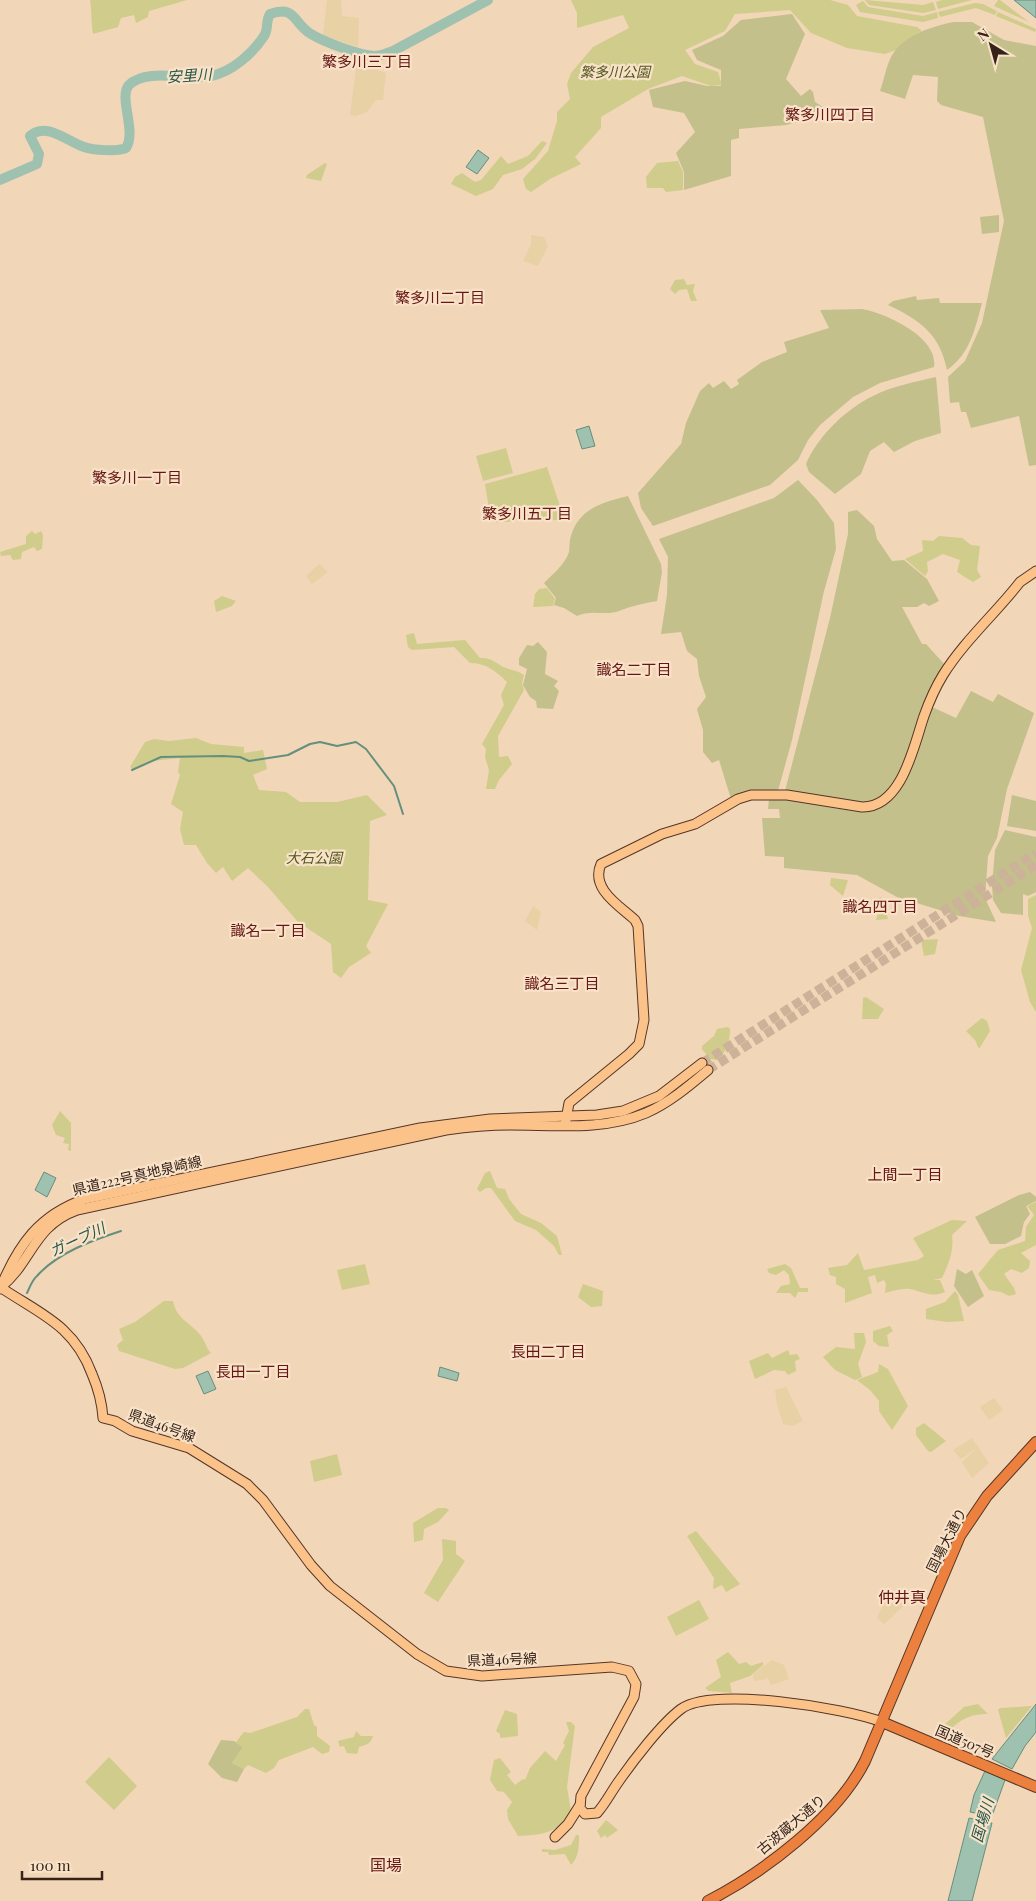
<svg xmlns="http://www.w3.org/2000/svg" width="1036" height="1901" font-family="'Playfair Display','Noto Sans JP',serif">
	<rect width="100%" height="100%" fill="#f2d6b8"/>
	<!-- farmland -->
	<g fill="#e8d1a5">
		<path d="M327 0H341L342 16 359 18 358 47 323 35Z"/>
		<path d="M361 63 377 65 380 66 379 71 386 73 383 100H376L367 112 356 116 350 115 356 68Z"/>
		<path d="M531 235 544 237 548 246 538 266 523 261 531 244Z"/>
		<path d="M319 564 328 572 312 584 306 576Z"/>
		<path d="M533 906 541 912 537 930 525 921Z"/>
		<path d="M786 1387 803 1421 792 1426 783 1424 777 1404 775 1390Z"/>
		<path d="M994 1398 1003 1410 989 1420 980 1407Z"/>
		<path d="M972 1438 989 1463 972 1478 962 1462 977 1448 961 1459 953 1450Z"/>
		<path d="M901 1591 908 1602 884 1624 877 1618 885 1600 889 1603Z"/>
		<path d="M772 1660 784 1665 789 1679 771 1685 767 1676V1679L754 1681 753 1674Z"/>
	</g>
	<!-- green -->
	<g fill="#d0cc8c">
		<path d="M90 0H187L149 11 148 17 136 23 134 15 121 18 118 27 93 34C91 22 92 12 90 0Z"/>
		<path d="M571 0H830L848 5 857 16 917 27 922 31 909 39 902 48 885 54 847 48 811 33 790 10 735 14 725 31 685 50 695 64 718 72 722 85 711 86 682 76 648 89 601 117V128L575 157 581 164 550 179 531 192 526 189 523 179 548 151 557 121V112L570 99 567 84 571 73 593 47 629 28 623 15 577 28V13Z"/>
		<path d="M865 0 923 5 933 2 936 10 923 13 869 5Z"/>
		<path d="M942 0H972L938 9 936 2Z"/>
		<path d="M998 0H1000L1029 22 994 6Z"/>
		<path d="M863 1 868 7 923 16 937 12 938 18 923 22 860 12 856 5Z"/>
		<path d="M975 3 983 4 997 11 995 15 976 8 940 17 938 12Z"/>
		<path d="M998 12 1036 29 1035 32 996 16Z"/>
		<path d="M542 141 547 143 535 159 522 169 503 175 493 189 476 196 451 184 455 177 462 173 475 182 481 180 501 156 508 164 528 156Z"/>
		<path d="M678 161 683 172V190L666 192 663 188H647L646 177 657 163Z"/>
		<path d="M325 163 327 164 321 181 306 178 307 175Z"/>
		<path d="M684 279 687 285 695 284 693 291 697 301H691L687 289 679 290 675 294 670 289 675 280Z"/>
		<path d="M506 448 513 473 483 481 476 456Z"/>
		<path d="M547 467 564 518C554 523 548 517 537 517 523 517 512 524 494 522L490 515 485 484Z"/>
		<path d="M32 531 35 534 41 531 43 535 42 549 37 551 34 547 22 552 21 559 13 560 10 555 1 556 0 552 26 544V536Z"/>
		<path d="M939 536 962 538 971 545 980 546 977 570 981 577 973 582 957 572 960 560 943 554 927 562 928 571 925 576 905 559 923 551 922 540 933 541Z"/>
		<path d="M547 588 555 599 553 606 533 607 535 594 539 589Z"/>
		<path d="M222 596 236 601 232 606 216 612 214 601Z"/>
		<path d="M414 633 417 644 465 640 480 658C493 657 498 666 509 669 515 671 518 671 524 675L522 683 524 690 498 736 499 757 508 756 512 764 499 780 495 789H486L489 770 485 757 486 749 482 744 504 705 501 695 507 682C496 671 486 663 470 663L454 647 412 650 408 647 406 635Z"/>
		<path d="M196 738 211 744 244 747V753L263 750 267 769 253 775 259 790 286 792 300 802H337L367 795 387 815 370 821 368 900 388 904 366 946 371 953 349 967 341 978 333 972 331 944 298 922 268 887 248 868 232 881 223 867 216 873 207 863 196 845H184L180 829 183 812 171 804 180 775 178 772 180 758 153 761 134 770 130 767 145 742 154 739 169 741Z"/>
		<path d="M831 878 848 880 843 896 830 885Z"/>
		<path d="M1036 895V1012L1030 1002 1021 970 1032 928 1028 915V899Z"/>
		<path d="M881 897 888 919 876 920 879 909 877 899Z"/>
		<path d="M938 939 935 954 924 956 921 940Z"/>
		<path d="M866 997 884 1009 878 1019H862L863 998Z"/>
		<path d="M982 1018 987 1021 990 1031 979 1049 975 1040 966 1031Z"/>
		<path d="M728 1027 730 1029C730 1041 726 1052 718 1060L710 1059 702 1049V1046L714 1036 717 1029Z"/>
		<path d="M60 1111 71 1123V1151L68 1150 69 1144 63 1143 65 1138 56 1135 52 1125Z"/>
		<path d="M490 1171 497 1188 505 1189 509 1199 521 1214 541 1223 557 1236 562 1255H559L554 1246 536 1230 515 1221 491 1188H486L480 1192 477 1189 485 1173Z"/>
		<path d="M1036 1202V1245L1021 1253 1030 1261 1029 1268 1022 1273 1011 1269 1004 1274 1014 1288 1016 1294 1009 1296 1001 1292 989 1290 978 1274 998 1250 1025 1241 1026 1227 1034 1215 1027 1206Z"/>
		<path d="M952 1220 967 1221 952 1235C954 1250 949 1263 942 1278L933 1280H940L945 1292C931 1298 924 1292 910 1289 902 1288 893 1291 885 1293L886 1284 884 1280 877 1283 875 1275 868 1277 872 1293 845 1303V1289L836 1284V1277L830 1275 828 1268 847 1265 858 1253 864 1270 918 1260 924 1256 913 1238Z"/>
		<path d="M365 1264 370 1284 342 1290 337 1270Z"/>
		<path d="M785 1264 791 1268 800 1288H808V1292H798L795 1298 790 1293H776L781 1286 790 1284 789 1275 784 1270 776 1275 769 1273 767 1269Z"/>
		<path d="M583 1284 603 1291 602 1306 591 1307 578 1297Z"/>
		<path d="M955 1291 958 1295 964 1321 947 1322 926 1319V1309L945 1302Z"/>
		<path d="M164 1301H173C177 1322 195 1324 203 1339 206 1344 207 1349 211 1353L183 1368 175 1369 119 1351 117 1345 123 1340 119 1329 135 1322Z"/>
		<path d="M890 1326 893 1331 887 1335 889 1347 879 1346 873 1341V1331Z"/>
		<path d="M854 1333H864L866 1342 858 1364 862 1377 855 1380 835 1370 823 1357 836 1347 855 1349Z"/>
		<path d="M788 1350 790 1355 797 1354 800 1359 795 1361 796 1371 788 1375 785 1371 774 1370 755 1379 749 1361 768 1353 772 1358Z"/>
		<path d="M879 1364 888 1369 908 1406 892 1430 879 1411V1401L870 1390 857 1380 878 1372Z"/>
		<path d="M924 1423 946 1441 931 1452 928 1451 916 1435V1428Z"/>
		<path d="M337 1454 342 1475 314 1482 310 1461Z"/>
		<path d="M438 1508H446L449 1510 438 1522 424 1529 423 1540 414 1542 413 1523Z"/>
		<path d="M696 1531 740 1584 726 1592 722 1585 713 1589 714 1578 687 1536Z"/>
		<path d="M442 1539 456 1541V1554L465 1561 438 1602 424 1593 443 1560Z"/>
		<path d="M699 1600 709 1619 676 1636 667 1617Z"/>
		<path d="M728 1652 739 1664 746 1662 751 1666 763 1662V1665L750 1676 730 1683 732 1693 709 1691 705 1688 721 1677 716 1660Z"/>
		<path d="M978 1704 988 1714C968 1713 953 1723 942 1740L933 1735 964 1707Z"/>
		<path d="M1032 1706 1006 1738 998 1710 1000 1708Z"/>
		<path d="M305 1709H309L314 1725 317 1727V1736L330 1746 329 1752 322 1754 313 1747 279 1760 274 1768 266 1773 248 1765 244 1769 232 1763 243 1747 236 1742 244 1732 250 1733 297 1717Z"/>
		<path d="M505 1710 517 1714 518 1736 500 1738V1734L496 1731Z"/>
		<path d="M566 1722H571L575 1726 567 1787 571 1811C559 1833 542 1835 518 1836L508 1819 507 1810 512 1802 504 1792 497 1791 490 1780 494 1760 500 1758 511 1772 507 1775 515 1785 523 1779 525 1780 530 1768 545 1751 556 1761 565 1745 563 1743 569 1731Z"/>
		<path d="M356 1731 361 1736H373C371 1744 366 1745 359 1747L357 1754 347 1753 344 1746 340 1747 338 1741 354 1737Z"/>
		<path d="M109 1757 137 1786 114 1810 85 1782Z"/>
		<path d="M606 1820 618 1830 607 1838 605 1835 601 1838 597 1831Z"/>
		<path d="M576 1835H579C579 1846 579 1857 571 1865L565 1854 549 1855 548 1852H542V1849L555 1850 571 1845Z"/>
	</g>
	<!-- cemetery -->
	<g fill="#c3c08c">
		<path d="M792 14 805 34 786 79 801 96 810 89 813 92 815 102 823 107 824 115 786 125 739 129V138L731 140V176L684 190V172L676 153 695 132 684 113 653 107 649 90 685 81 707 86H721V70L697 60 692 50 723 36 741 20Z"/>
		<path d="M954 22H972L1004 40 1036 46V465L1029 466 1019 416 971 428 966 412H961L959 402 950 403 948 377 965 361 982 323 1004 221 983 117 941 105 937 101 938 77 913 75 905 99 880 91C884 80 886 67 891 57 902 36 932 26 954 22Z"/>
		<path d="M999 215V232L982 234 980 217Z"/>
		<path d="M916 296 917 300 939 298 940 303H982C975 329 970 354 947 370 940 334 920 320 888 305L893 301Z"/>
		<path d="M862 309C885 313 939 337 934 367L880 383 853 397 820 425 808 440 798 460 770 485 653 526 641 508 638 493 681 444 686 423 700 391 709 383 713 388 724 381 731 389 739 384 737 380 762 362 787 352 784 342 829 328 820 310Z"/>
		<path d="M936 377 941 433 915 441 894 452 884 442 870 451 861 474 835 494 809 472 806 464C818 436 846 409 873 396 892 386 915 382 936 377Z"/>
		<path d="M798 480 817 500 834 523 836 549 824 591 792 740 778 791 731 799 719 760 712 763 703 752V730L697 709 706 697 699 676 697 659 687 651 681 632 661 634 667 595 668 557 659 539 774 498Z"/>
		<path d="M628 496 661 564 662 572 657 601C644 603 632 606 619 611 606 616 590 609 577 616L564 608 554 605 556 598 544 583C553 574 565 564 569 552 570 547 569 541 571 536 579 508 604 502 628 496Z"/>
		<path d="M857 510 874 526 877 539 892 561 904 560 927 579 939 601 929 606 924 603 917 607H902L922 644H926L945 665C933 696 904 791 873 802 855 808 804 795 785 791L830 618 848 534V512Z"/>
		<path d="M538 642 547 652 545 674 558 681 554 686 559 691 553 709 537 708 536 701 530 697 523 685 527 669 519 665V658L527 645 533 646Z"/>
		<path d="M971 691 993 702 998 694 1034 713 1007 789 997 838 988 856 985 898 996 922 959 916 897 897 857 875 784 868V857L765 856 762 818H780L779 809H768L769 799C799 798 826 808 856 811 905 816 920 743 932 707L956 718Z"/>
		<path d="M1012 795 1036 801V831L1007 826Z"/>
		<path d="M1005 830 1036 837V892L1028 896 1023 894V915L1001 913 993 900 992 885 995 850Z"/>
		<path d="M1030 1192 1036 1197V1201L1026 1206 1030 1214 1024 1222 1021 1236 1005 1244H990L975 1217 1019 1195Z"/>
		<path d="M957 1269 966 1274 972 1270 984 1296 968 1307 954 1286Z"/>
		<path d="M221 1740 234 1741 243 1747 232 1763 244 1769 237 1782 222 1778 208 1764Z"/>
	</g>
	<!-- water -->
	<g fill="#9ec1b0" stroke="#658f7d">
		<path d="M1014 0H1036V18Z"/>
		<path d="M478 150 489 158 477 174 466 167Z"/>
		<path d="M589 426 595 446 582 449 576 430Z"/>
		<path d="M44 1172 56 1178 47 1197 35 1190Z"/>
		<path d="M440 1367 459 1373 457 1381 438 1376Z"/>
		<path d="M208 1371 216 1389 204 1394 196 1376Z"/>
		<path d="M1036 1704V1732L1025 1746 1012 1769 992 1759Z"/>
		<path d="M985 1771 1005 1780 992 1816 970 1812 974 1795Z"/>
		<path d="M969 1818 992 1823 972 1901H948Z"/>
	</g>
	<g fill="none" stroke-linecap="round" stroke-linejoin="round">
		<!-- stream -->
		<g stroke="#658f7d" stroke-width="2">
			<path d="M132 770 161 757 223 756 240 757 249 761 288 755 310 744 320 742 337 746 356 742 366 749 394 786 403 814"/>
			<path d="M27 1293C30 1287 32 1280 37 1276 57 1253 93 1240 121 1231"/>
		</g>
		<!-- river -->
		<path stroke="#9ec1b0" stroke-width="10" d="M0 180 37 164 39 154 30 136C46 121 68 142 84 147 93 150 117 152 126 148 137 131 118 97 129 85 147 67 188 81 211 76 232 72 253 53 264 36 269 29 265 22 270 14 296 5 293 23 311 34 324 42 359 55 374 56 381 56 387 53 393 51L488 0"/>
		<!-- major-tunnel -->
		<g stroke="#ccb298" stroke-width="9" stroke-dasharray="9 4.5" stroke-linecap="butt">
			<path d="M702 1063 1036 853"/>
			<path d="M708 1070 1036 865"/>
		</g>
		<!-- major casing -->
		<g stroke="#553527" stroke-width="11">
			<g id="major">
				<path d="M565 1125 569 1103 629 1054 639 1044 644 1020 638 926 635 920C620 906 590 889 601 864L662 834 695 824 738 799 751 795H787L862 807C902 808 914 745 924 716 929 702 935 688 943 675 964 641 996 613 1020 582L1036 571"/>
				<path d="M0 1287C40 1314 74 1325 92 1374 98 1388 102 1403 103 1418L115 1421 132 1431 189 1448 247 1484 263 1500 311 1565 330 1586 417 1654 446 1671 482 1676 612 1667 629 1671 636 1684 634 1697 581 1796 580 1808 585 1814 597 1813C606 1803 611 1792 619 1781 633 1761 661 1724 681 1709 712 1686 846 1708 882 1722"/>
				<path d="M1 1287C32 1262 33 1226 77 1210L446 1130C467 1127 489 1125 510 1125 555 1125 603 1131 646 1113 669 1103 689 1086 708 1070"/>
				<path d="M0 1289C18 1245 39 1215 85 1199L420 1128 490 1119 597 1115 623 1111 659 1096 702 1063"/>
				<path d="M555 1837 568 1824 580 1805"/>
			</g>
		</g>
		<!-- highway casing -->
		<g stroke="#553527" stroke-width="12">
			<g id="highway">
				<path d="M882 1722 1036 1787"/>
				<path d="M708 1901C764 1872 837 1817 865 1761L960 1536 987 1496 1036 1442"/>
			</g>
		</g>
		<!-- major -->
		<use href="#major" stroke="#fbc38a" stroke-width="9"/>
		<!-- highway -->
		<use href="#highway" stroke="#ec803e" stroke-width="10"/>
	</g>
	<g text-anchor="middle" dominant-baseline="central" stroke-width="4.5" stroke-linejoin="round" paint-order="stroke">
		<!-- park labels -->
		<g font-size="14" font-style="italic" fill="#50541d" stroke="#f8e2c8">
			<text x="615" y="71">繁多川公園</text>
			<text x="314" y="857">大石公園</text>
		</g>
		<!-- street labels -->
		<g font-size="14" fill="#362219" stroke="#f8e2c8">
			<text transform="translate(137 1175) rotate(-13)">県道222号真地泉崎線</text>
			<text transform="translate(162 1425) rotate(20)">県道46号線</text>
			<text transform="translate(946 1540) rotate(-63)">国場大通り</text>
			<text transform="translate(502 1659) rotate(-2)">県道46号線</text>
			<text transform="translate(965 1741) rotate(23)">国道507号</text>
			<text transform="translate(791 1824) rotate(-40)">古波蔵大通り</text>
		</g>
		<!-- neighbourhood labels -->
		<g font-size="15" fill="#661714" stroke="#f8e2c8">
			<text x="367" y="61">繁多川三丁目</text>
			<text x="830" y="114">繁多川四丁目</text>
			<text x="440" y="297">繁多川二丁目</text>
			<text x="137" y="477">繁多川一丁目</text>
			<text x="527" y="513">繁多川五丁目</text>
			<text x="634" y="669">識名二丁目</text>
			<text x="880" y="906">識名四丁目</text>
			<text x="268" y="930">識名一丁目</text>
			<text x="562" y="983">識名三丁目</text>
			<text x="905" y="1174">上間一丁目</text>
			<text x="548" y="1351">長田二丁目</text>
			<text x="253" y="1371">長田一丁目</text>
		</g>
		<!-- water labels -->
		<g font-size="15" font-style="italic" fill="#26574b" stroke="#f8e2c8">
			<text transform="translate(189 75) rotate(-4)">安里川</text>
			<text transform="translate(77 1239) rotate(-25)">ガーブ川</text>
			<text transform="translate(982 1820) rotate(-74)">国場川</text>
		</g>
		<!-- quarter labels -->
		<g font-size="16" fill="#661714" stroke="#f8e2c8">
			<text x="902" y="1596">仲井真</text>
			<text x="386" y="1864">国場</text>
		</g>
	</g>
	<!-- north arrow -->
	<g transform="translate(991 45) rotate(323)" stroke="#f8e2c8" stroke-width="4" paint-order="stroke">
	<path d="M0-4L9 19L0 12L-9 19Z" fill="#362219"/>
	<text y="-8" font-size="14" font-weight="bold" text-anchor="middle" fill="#362219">N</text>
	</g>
	<!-- scale -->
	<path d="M22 1871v8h80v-8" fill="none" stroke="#362219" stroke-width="2.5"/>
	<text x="30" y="1871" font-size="15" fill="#362219" stroke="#f8e2c8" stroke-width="4" paint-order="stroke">100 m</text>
</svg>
